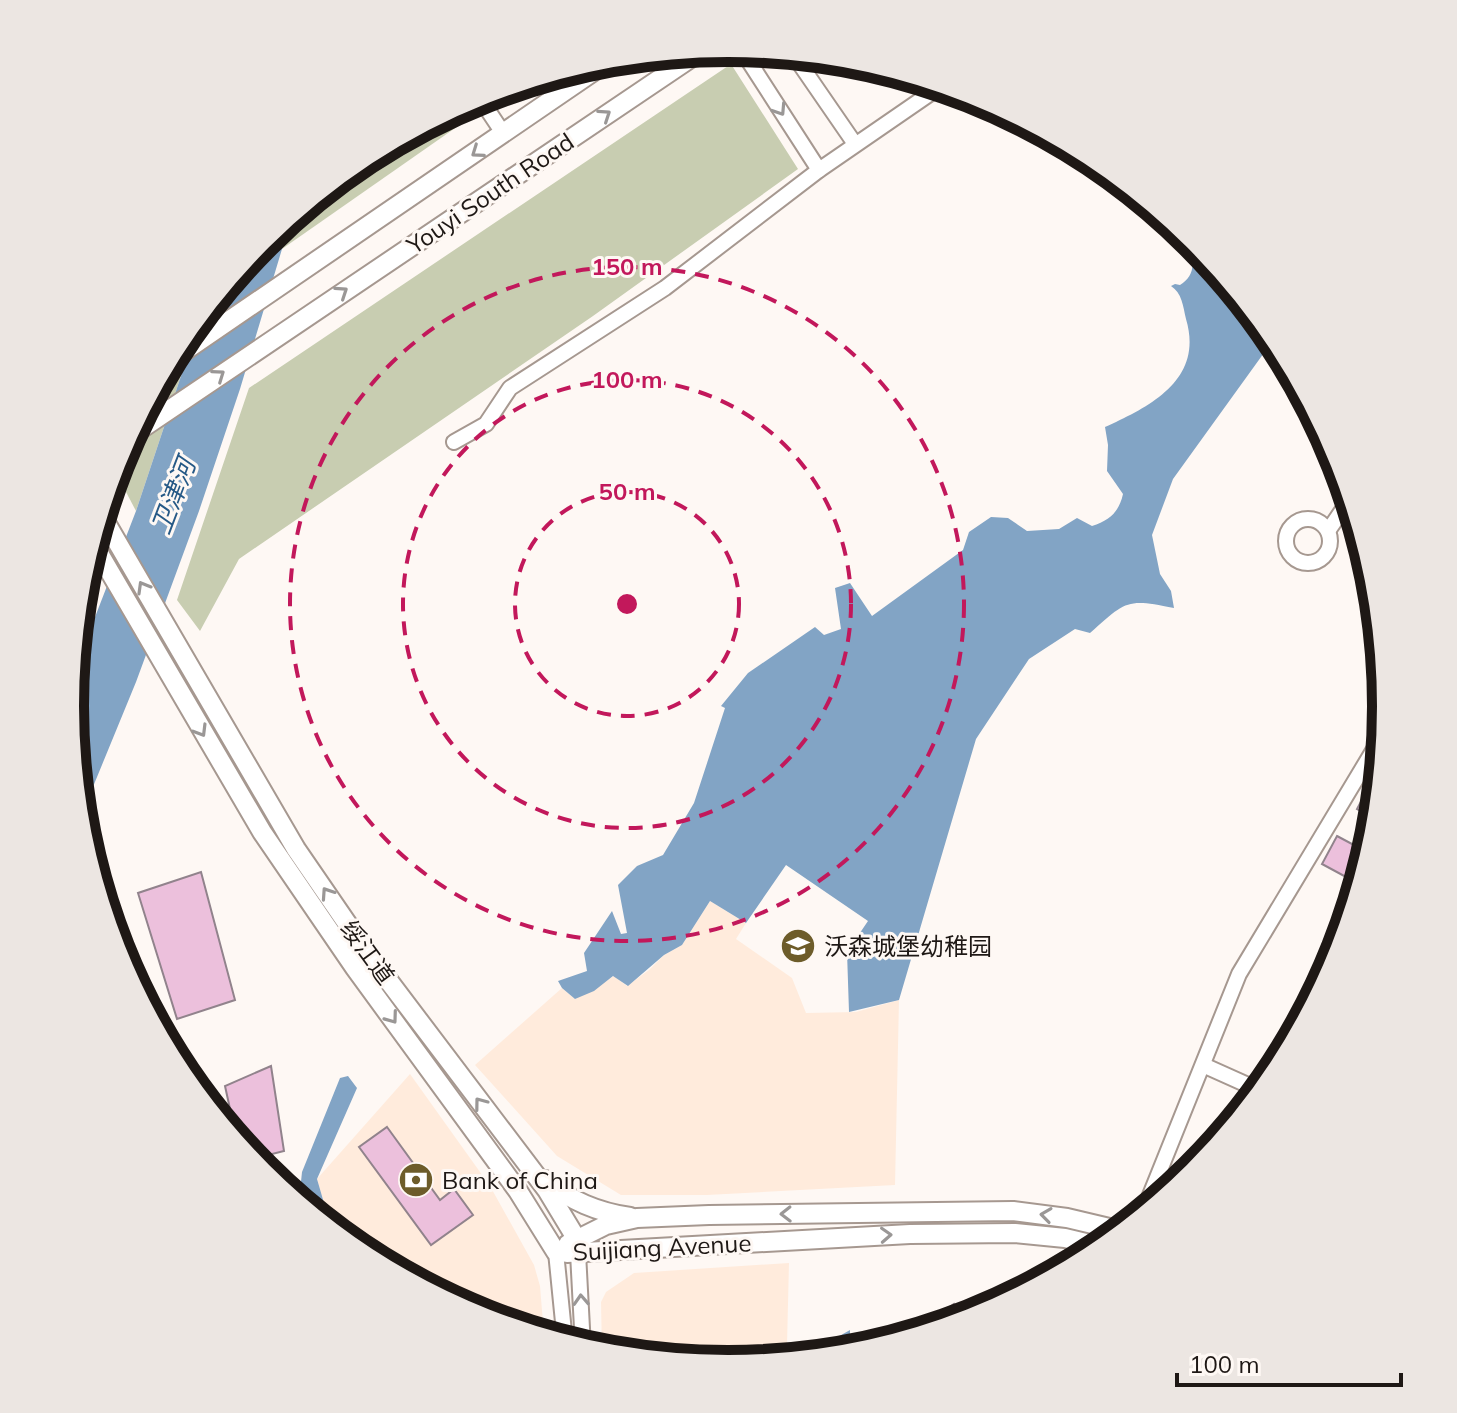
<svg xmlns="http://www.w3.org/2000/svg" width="1457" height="1413" font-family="Mulish,'Noto Sans SC',sans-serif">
	<rect width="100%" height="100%" fill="#fef8f4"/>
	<!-- commercial -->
	<g fill="#ffebdc">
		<path d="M710 901 746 923 736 939 792 978 806 1013 856 1012 899 1000 895 1185 707 1195H621L557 1156 475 1065 562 988 575 999 614 976 627 986 649 970 664 955 682 945Z"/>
		<path d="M410 1074 490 1186 534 1265 540 1286 544 1335 476 1315 362 1254 345 1240 351 1231 324 1203 317 1179Z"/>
		<path d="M789 1263 787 1345 772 1361 728 1365 602 1353 601 1302 606 1292 634 1273Z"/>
	</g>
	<!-- green -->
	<g fill="#c8cdb1">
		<path d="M731 64 798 169 593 316 239 559 200 631 177 600 249 388Z"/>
		<path d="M514 87 282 249 305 206 363 159 477 98Z"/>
		<path d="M201 316 136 511 115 471 120 454 181 340Z"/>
	</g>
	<!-- water -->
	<g fill="#82a4c5">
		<path d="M305 206 282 249 240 389 199 511 136 682 81 816 70 706 73 674 136 511 201 316 263 241Z"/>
		<path d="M1201 249 1274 339 1173 479 1152 535 1160 574 1171 591 1174 608C1126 598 1126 601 1090 633L1075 629 1029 659 976 739 899 1000 849 1012 847 952 868 921 786 865 746 923 710 901 682 945 664 955 628 986 613 976 594 991 575 999 562 988 558 981 587 971 584 953 612 911 621 934 627 933 618 885 637 866 663 855 694 803 725 708 721 706 748 673 815 627 824 635 841 629 835 588 850 583 872 616 963 550 969 532 991 517 1008 518 1027 531 1059 529 1077 518 1092 526C1110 520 1119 512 1123 494L1107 471 1108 445 1105 427C1151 406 1204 379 1186 319 1183 306 1182 293 1171 286L1175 284 1180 285C1190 279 1194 270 1192 259Z"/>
		<path d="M348 1076 357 1088 317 1179 324 1203 351 1232 345 1240 299 1201 302 1172 340 1078Z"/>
		<path d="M850 1330V1353L772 1361 787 1345 813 1351Z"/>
	</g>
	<!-- building -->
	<g fill="#ecc0dc" stroke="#91838c" stroke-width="2">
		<path d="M1357 521 1370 565 1346 529Z"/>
		<path d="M1372 781 1379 785 1376 819 1357 809Z"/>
		<path d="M1337 836 1369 853 1359 884 1322 864Z"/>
		<path d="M201 872 235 1000 177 1019 138 893Z"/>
		<path d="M271 1066 284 1151 252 1159 237 1141 225 1086Z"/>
		<path d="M387 1127 440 1200 454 1189 473 1215 431 1245 359 1147Z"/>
		<path d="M954 1304 965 1320 924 1332 921 1327Z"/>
	</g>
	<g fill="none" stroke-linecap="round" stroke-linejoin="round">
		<!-- minor casing -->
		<g stroke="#a69890" stroke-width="18">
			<g id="minor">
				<path d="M741 49 819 170"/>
				<path d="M793 54 855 144"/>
				<path d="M479 97 503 133"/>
				<path d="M454 442 486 424 510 388 665 288 819 170 941 86"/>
				<circle cx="1308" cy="541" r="22"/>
				<path d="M1328 531 1350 499"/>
				<path d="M1203 1065 1261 1091"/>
				<path d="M1142 1215 1239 974 1385 731"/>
				<path d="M556 1252 565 1342"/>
				<path d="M578 1253 583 1347"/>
			</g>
		</g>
		<!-- major casing -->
		<g stroke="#a69890" stroke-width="22">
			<g id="major">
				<path d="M170 361 610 60"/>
				<path d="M129 437 701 51"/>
				<path d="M102 516 296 849 366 951 547 1190 576 1238 578 1253"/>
				<path d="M93 543 262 832 355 968 518 1191 556 1252"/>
				<path d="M545 1180C571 1201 597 1212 630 1217"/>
				<path d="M568 1244 606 1225 637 1218 709 1215 1013 1211 1067 1218 1122 1231"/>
				<path d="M567 1253 910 1234 1015 1233 1065 1238 1103 1247"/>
			</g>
		</g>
		<!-- minor -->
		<use href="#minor" stroke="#fff" stroke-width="14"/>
		<!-- major -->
		<use href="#major" stroke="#fff" stroke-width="18"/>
	</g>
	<!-- one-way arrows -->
	<defs><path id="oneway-chevron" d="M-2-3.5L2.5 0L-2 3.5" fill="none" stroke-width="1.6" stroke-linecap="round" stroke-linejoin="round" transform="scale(2)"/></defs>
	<g stroke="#9a9796">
		<use href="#oneway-chevron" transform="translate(780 110) rotate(57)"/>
		<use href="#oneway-chevron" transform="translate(605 115) rotate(-34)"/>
		<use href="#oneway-chevron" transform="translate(477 152) rotate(145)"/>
		<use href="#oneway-chevron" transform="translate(342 292) rotate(-34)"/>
		<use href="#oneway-chevron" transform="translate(219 375) rotate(-35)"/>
		<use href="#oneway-chevron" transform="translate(143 587) rotate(-120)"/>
		<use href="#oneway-chevron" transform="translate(201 731) rotate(59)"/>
		<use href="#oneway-chevron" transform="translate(327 893) rotate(-124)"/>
		<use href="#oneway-chevron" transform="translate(392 1018) rotate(54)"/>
		<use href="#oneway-chevron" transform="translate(480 1103) rotate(-127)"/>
		<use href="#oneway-chevron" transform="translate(786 1214) rotate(179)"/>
		<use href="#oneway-chevron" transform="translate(1046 1215) rotate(-172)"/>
		<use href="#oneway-chevron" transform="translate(886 1235) rotate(-3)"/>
		<use href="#oneway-chevron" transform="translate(581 1300) rotate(-93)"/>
	</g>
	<!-- distance rings -->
	<g fill="none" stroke="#c2185b" stroke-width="4" stroke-dasharray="14 10">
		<circle cx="627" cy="604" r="112"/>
		<circle cx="627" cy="604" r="224"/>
		<circle cx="627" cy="604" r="337"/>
	</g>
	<!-- icons -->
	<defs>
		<g id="school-disc" transform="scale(1.8)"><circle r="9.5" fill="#6d5c2a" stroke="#fef8f4"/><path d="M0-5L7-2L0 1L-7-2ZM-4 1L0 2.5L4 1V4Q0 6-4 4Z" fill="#fff"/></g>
		<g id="bank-disc" transform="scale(1.8)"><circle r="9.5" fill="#6d5c2a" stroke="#fef8f4"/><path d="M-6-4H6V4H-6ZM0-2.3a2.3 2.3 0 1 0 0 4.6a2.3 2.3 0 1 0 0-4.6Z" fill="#fff"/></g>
	</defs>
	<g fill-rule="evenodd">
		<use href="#school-disc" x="798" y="946"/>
		<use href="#bank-disc" x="416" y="1180"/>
	</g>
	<g text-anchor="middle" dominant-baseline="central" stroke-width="6" stroke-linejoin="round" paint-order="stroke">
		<!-- street labels -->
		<g font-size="24" fill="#1e1815" stroke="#fef8f4">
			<text transform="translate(490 193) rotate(-34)">Youyi South Road</text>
			<text transform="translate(368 952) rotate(54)">绥江道</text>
			<text transform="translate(662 1247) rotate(-3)">Suijiang Avenue</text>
		</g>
		<!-- poi labels -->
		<g font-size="24" fill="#1e1815" stroke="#fef8f4" text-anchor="start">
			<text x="824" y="946">沃森城堡幼稚园</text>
			<text x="442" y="1180">Bank of China</text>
		</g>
		<!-- water labels -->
		<g font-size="26" font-style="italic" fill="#265986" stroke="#fef8f4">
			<text transform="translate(173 496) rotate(-69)">卫津河</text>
		</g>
	</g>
	<!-- crop -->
	<path d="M0 0H1457V1413H0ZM84 706a644 644 0 1 1 1288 0a644 644 0 1 1-1288 0Z" fill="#ece6e2" fill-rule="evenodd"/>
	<path fill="none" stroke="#1e1815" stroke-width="10" d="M84 706a644 644 0 1 1 1288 0a644 644 0 1 1-1288 0Z"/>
	<circle cx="627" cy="604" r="12" fill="#c2185b" stroke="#fef8f4" stroke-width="4"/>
	<g font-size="24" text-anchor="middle" font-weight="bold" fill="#c2185b" stroke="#fef8f4" stroke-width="6" stroke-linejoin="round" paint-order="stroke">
		<text x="627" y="275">150 m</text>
		<text x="627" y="388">100 m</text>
		<text x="627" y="500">50 m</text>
	</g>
	<!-- scale -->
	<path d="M1177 1373v12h224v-12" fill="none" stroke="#1e1815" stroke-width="4"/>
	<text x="1189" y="1373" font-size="24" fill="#1e1815" stroke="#fef8f4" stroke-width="6" paint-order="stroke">100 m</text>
</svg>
